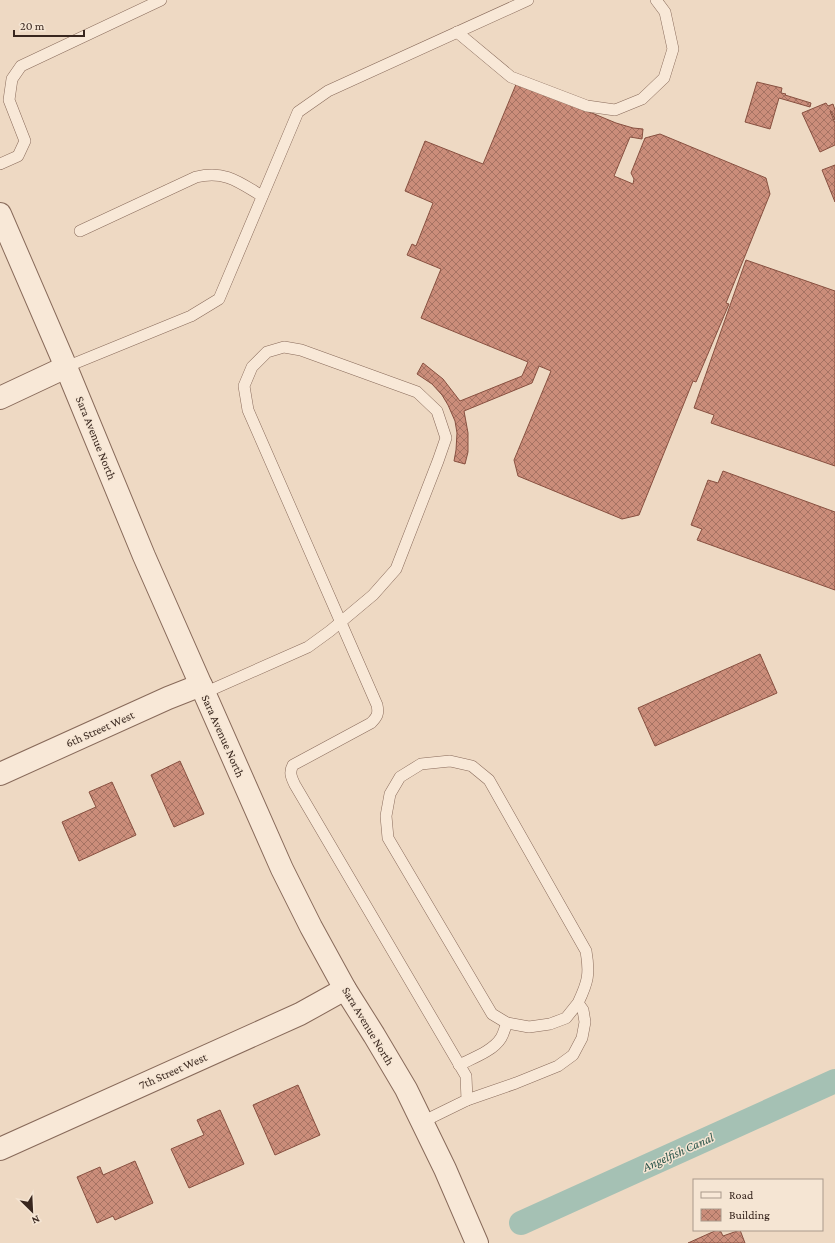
<svg xmlns="http://www.w3.org/2000/svg" width="835" height="1243" font-family="'Crimson Pro',serif">
	<defs>
		<pattern id="building-cross-hatch" width="8" height="8" patternUnits="userSpaceOnUse"><rect width="8" height="8" fill="#cb8d7a"/><path d="M0 0l8 8M0 8l8-8" fill="none" stroke="#a67363"/></pattern>
	</defs>
	<rect width="100%" height="100%" fill="#eed9c3"/>
	<g fill="none" stroke-linecap="round" stroke-linejoin="round">
		<!-- canal -->
		<path stroke="#a5c1b4" stroke-width="24" d="M521 1223 835 1081"/>
	</g>
	<!-- building -->
	<g fill="url(#building-cross-hatch)" stroke="#875040">
		<path d="M517 82 616 123 633 128 643 129 642 139 630 137 614 176 633 184 634 179 631 173 645 138 660 134 766 178 770 194 726 303 729 304 696 382 693 381 639 515 622 519 518 476 514 460 551 371 539 366 532 383 464 411 468 433V452L465 464 454 461 456 450 457 433 455 421 448 405 442 395 432 384 417 374 423 363 443 379 460 401 522 376 528 362 421 318 441 269 407 255 412 244 416 246 433 203 405 191 425 141 483 164Z"/>
		<path d="M757 82 782 88 781 93 786 94 785 95 811 103 810 107 779 98 770 129 745 122Z"/>
		<path d="M826 103 828 106 833 104 835 110V120L831 111H830L835 123V145L820 152 802 113Z"/>
		<path d="M835 165V202L822 170Z"/>
		<path d="M746 260 835 291V466L711 423 714 415 694 408Z"/>
		<path d="M723 471 835 512V590L697 540 702 529 691 525 708 480 718 483Z"/>
		<path d="M760 654 777 693 655 746 638 708Z"/>
		<path d="M180 761 204 814 174 827 151 775Z"/>
		<path d="M112 782 136 835 79 861 62 822 96 807 89 792Z"/>
		<path d="M298 1085 320 1135 275 1155 253 1105Z"/>
		<path d="M220 1110 244 1164 189 1188 171 1149 204 1135 197 1120Z"/>
		<path d="M135 1161 153 1203 115 1220 113 1216 97 1223 77 1177 100 1167 103 1175Z"/>
		<path d="M717 1230H720L723 1236 740 1230 745 1243H688Z"/>
	</g>
	<g fill="none" stroke-linecap="round" stroke-linejoin="round">
		<!-- service casing -->
		<g stroke="#886a5a" stroke-width="12">
			<g id="service">
				<path d="M457 32 511 77 587 106 615 110 642 99 664 78 673 49 665 12 656 0"/>
				<path d="M0 164 18 156 25 141 9 100 12 79 21 66 161 0"/>
				<path d="M80 231 196 177C225 170 239 182 262 196"/>
				<path d="M66 367 191 316 219 299 298 112 328 91 528 0"/>
				<path d="M204 693 308 647 330 631 373 595 396 569 438 461 446 438 437 411 417 392 301 350 284 347 267 352 252 367 244 386 248 410 377 705C379 714 377 717 371 723L293 765C289 772 291 777 295 785L466 1076 467 1100 422 1122"/>
				<path d="M459 1065C473 1058 493 1051 501 1038 504 1033 505 1027 507 1023"/>
				<path d="M467 1100 516 1083 558 1066 573 1055 582 1038 585 1022 583 1010 578 1003C588 982 590 974 586 951L489 780 472 766 450 761 421 764 400 777 390 794 386 816 388 838 492 1014 507 1023 529 1027 550 1024 566 1018 578 1003"/>
			</g>
		</g>
		<!-- minor casing -->
		<g stroke="#886a5a" stroke-width="24">
			<g id="minor">
				<path d="M0 214 66 367 144 556 282 869 311 927 345 989 374 1035 406 1089 445 1169 477 1243"/>
				<path d="M0 398 66 367"/>
				<path d="M0 774 168 698 201 685"/>
				<path d="M0 1149 300 1014 345 989"/>
			</g>
		</g>
		<!-- service -->
		<use href="#service" stroke="#f8e8d7" stroke-width="11"/>
		<!-- minor -->
		<use href="#minor" stroke="#f8e8d7" stroke-width="22"/>
	</g>
	<g text-anchor="middle" dominant-baseline="central" stroke-width="3" stroke-linejoin="round" paint-order="stroke">
		<!-- street labels -->
		<g font-size="12" fill="#38261e" stroke="#f5e5d3">
			<text transform="translate(96 438) rotate(68)">Sara Avenue North</text>
			<text transform="translate(100 729) rotate(-24)">6th Street West</text>
			<text transform="translate(223 736) rotate(66)">Sara Avenue North</text>
			<text transform="translate(368 1026) rotate(59)">Sara Avenue North</text>
			<text transform="translate(173 1071) rotate(-24)">7th Street West</text>
		</g>
		<!-- water labels -->
		<g font-size="13" font-style="italic" fill="#2e574d" stroke="#f5e5d3">
			<text transform="translate(678 1152) rotate(-24)">Angelfish Canal</text>
		</g>
	</g>
	<!-- legend -->
	<rect x="693" y="1179" width="130" height="52" fill="#f5e5d3" stroke="#a9998b"/>
	<rect x="701" y="1192" width="20" height="6" fill="#f8e8d7" stroke="#a9998b"/>
	<text x="729" y="1199" font-size="12" fill="#38261e">Road</text>
	<rect x="701" y="1209" width="20" height="12" fill="url(#building-cross-hatch)" stroke="#a9998b"/>
	<text x="729" y="1219" font-size="12" fill="#38261e">Building</text>
	<!-- north arrow -->
	<g transform="translate(32 1211) rotate(156)" stroke="#f5e5d3" stroke-width="3" paint-order="stroke">
	<path d="M0-3L7 15L0 10L-7 15Z" fill="#38261e"/>
	<text y="-6" font-size="11" font-weight="bold" text-anchor="middle" fill="#38261e">N</text>
	</g>
	<!-- scale -->
	<path d="M14 30v6h70v-6" fill="none" stroke="#38261e" stroke-width="2"/>
	<text x="20" y="30" font-size="12" fill="#38261e" stroke="#f5e5d3" stroke-width="3" paint-order="stroke">20 m</text>
</svg>
